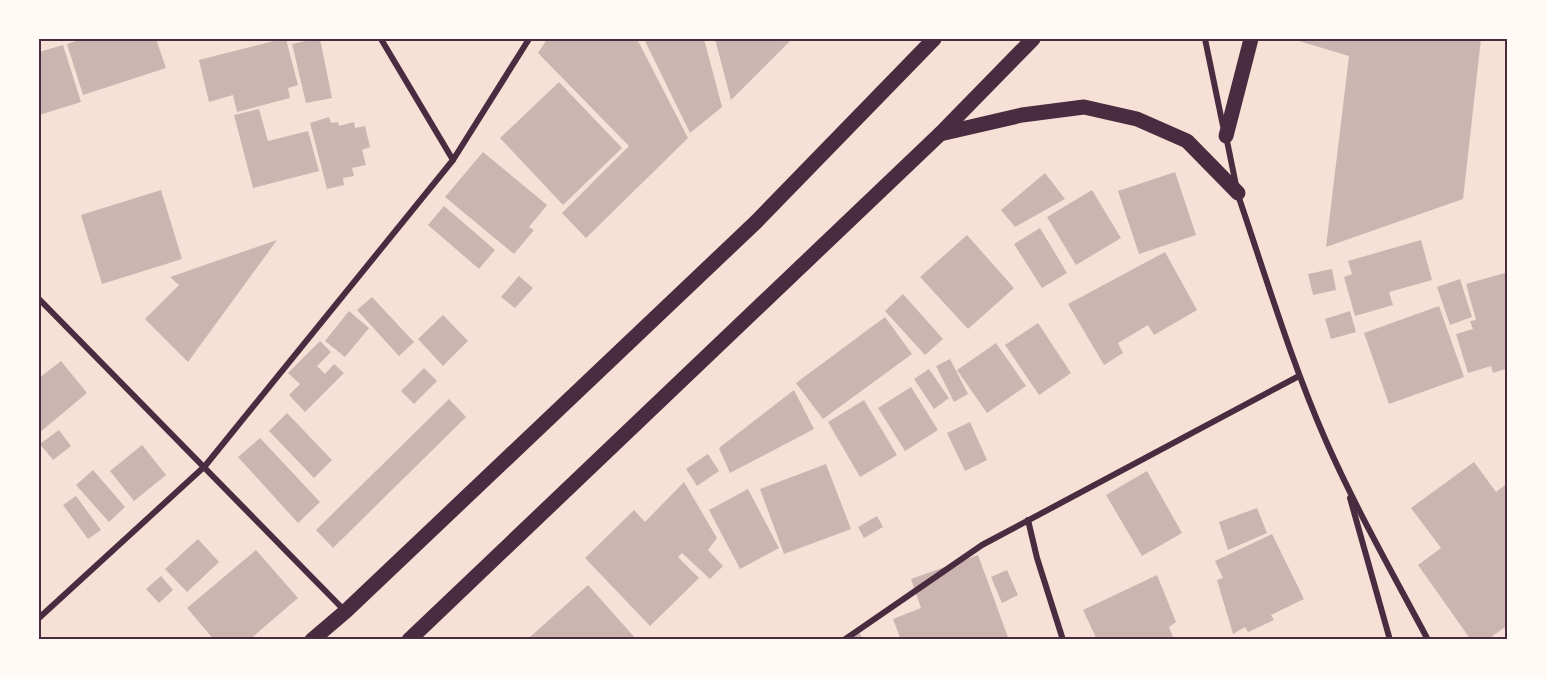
<svg xmlns="http://www.w3.org/2000/svg" width="1547" height="679" font-family="'Alegreya Sans',sans-serif">
	<rect width="100%" height="100%" fill="#f7e1d7"/>
	<!-- building -->
	<g fill="#ccb4b1">
		<path d="M82 39H156L166 68 83 95 67 44Z"/>
		<path d="M282 39H286L298 85 288 88 290 98 237 112 233 95 209 102 199 60Z"/>
		<path d="M315 39H320L332 98 306 103 292 44Z"/>
		<path d="M547 39H637L688 138 586 238 562 213 629 146 538 53Z"/>
		<path d="M644 39H704L722 107 690 133Z"/>
		<path d="M715 39H792L731 100Z"/>
		<path d="M1481 39 1463 199 1326 247 1349 56 1292 39Z"/>
		<path d="M63 45 81 102 39 115V52Z"/>
		<path d="M559 82 622 148 563 205 500 138Z"/>
		<path d="M259 109 268 141 308 131 319 171 253 188 234 115Z"/>
		<path d="M329 117 331 123 338 122 339 126 354 122 355 128 365 126 370 147 362 150 366 165 352 168 354 176 343 178 344 185 327 189 310 123Z"/>
		<path d="M483 152 547 205 529 227 534 230 514 254 445 197Z"/>
		<path d="M1175 172 1196 235 1139 254 1118 191Z"/>
		<path d="M1045 173 1065 199 1015 227 1001 210Z"/>
		<path d="M161 190 182 259 102 284 81 215Z"/>
		<path d="M1092 190 1121 238 1076 265 1047 217Z"/>
		<path d="M444 206 495 250 479 269 428 225Z"/>
		<path d="M1040 228 1067 273 1042 288 1014 244Z"/>
		<path d="M967 235 1014 288 968 329 920 277Z"/>
		<path d="M277 240 188 362 145 319 179 285 170 277Z"/>
		<path d="M1421 240 1432 280 1389 292 1393 305 1355 316 1344 277 1352 274 1348 261Z"/>
		<path d="M1165 252 1197 310 1154 335 1148 325 1118 343 1123 353 1104 365 1068 304Z"/>
		<path d="M1332 269 1336 290 1313 295 1308 274Z"/>
		<path d="M1508 272V368L1493 373 1491 366 1468 373 1456 334 1473 329 1470 321 1476 320 1466 284Z"/>
		<path d="M519 276 533 288 515 308 501 297Z"/>
		<path d="M1460 279 1472 317 1450 325 1437 287Z"/>
		<path d="M903 294 943 339 925 355 885 311Z"/>
		<path d="M372 297 414 342 399 356 357 310Z"/>
		<path d="M1439 306 1464 377 1389 404 1364 333Z"/>
		<path d="M349 311 369 328 345 357 325 341Z"/>
		<path d="M1350 311 1356 332 1331 339 1325 319Z"/>
		<path d="M443 315 468 341 443 366 418 339Z"/>
		<path d="M885 317 912 354 823 419 796 383Z"/>
		<path d="M1038 323 1071 373 1039 395 1005 345Z"/>
		<path d="M320 341 331 352 317 366 325 374 334 364 344 373 305 412 289 395 300 384 288 373Z"/>
		<path d="M996 343 1026 386 987 413 957 370Z"/>
		<path d="M950 359 968 394 954 402 936 366Z"/>
		<path d="M61 361 87 393 39 433V378Z"/>
		<path d="M424 368 437 381 414 404 401 391Z"/>
		<path d="M929 369 949 398 934 409 914 379Z"/>
		<path d="M911 387 938 430 905 451 878 408Z"/>
		<path d="M794 390 814 429 730 473 719 448Z"/>
		<path d="M449 399 466 417 333 548 316 530Z"/>
		<path d="M864 400 897 455 860 477 828 422Z"/>
		<path d="M287 413 332 460 314 478 269 431Z"/>
		<path d="M970 422 987 460 965 471 947 433Z"/>
		<path d="M59 430 71 446 53 460 40 444Z"/>
		<path d="M260 438 320 502 298 523 238 457Z"/>
		<path d="M142 445 166 475 134 501 110 471Z"/>
		<path d="M708 454 719 471 697 486 686 469Z"/>
		<path d="M1474 462 1496 492 1508 483V625L1487 640H1471L1418 565 1441 548 1411 508Z"/>
		<path d="M826 464 851 529 784 554 760 489Z"/>
		<path d="M93 470 125 507 109 522 76 485Z"/>
		<path d="M1147 471 1182 533 1142 556 1106 495Z"/>
		<path d="M684 482 717 538 708 550 723 566 710 579 682 553 678 557 699 578 650 626 585 558 634 510 645 522Z"/>
		<path d="M748 489 779 548 740 569 709 510Z"/>
		<path d="M76 496 101 530 88 539 63 505Z"/>
		<path d="M1257 508 1267 533 1228 550 1219 522Z"/>
		<path d="M877 516 883 527 864 538 858 527Z"/>
		<path d="M1272 534 1304 599 1271 615 1274 620 1248 632 1245 627 1233 634 1217 580 1223 578 1215 561Z"/>
		<path d="M198 539 219 562 187 592 165 569Z"/>
		<path d="M256 550 298 598 249 640H214L187 608Z"/>
		<path d="M978 555 1009 640H901L893 619 921 608 911 579Z"/>
		<path d="M1007 570 1018 595 1002 603 991 577Z"/>
		<path d="M1157 575 1176 622 1169 627 1174 640H1097L1083 610Z"/>
		<path d="M161 576 173 590 159 603 146 589Z"/>
		<path d="M588 585 637 640H532L530 637Z"/>
		<path d="M859 632 863 640H845Z"/>
	</g>
	<g fill="none" stroke-linecap="round" stroke-linejoin="round">
		<!-- minor -->
		<g stroke="#4a2c40" stroke-width="6">
			<path d="M1205 39 1223 126"/>
			<path d="M1226 136 1236 185"/>
			<path d="M453 160 529 39"/>
			<path d="M1238 195C1266 277 1291 361 1326 441 1356 509 1393 574 1428 640"/>
			<path d="M39 299 345 611"/>
			<path d="M1350 498 1390 640"/>
			<path d="M1028 520 1037 558 1063 640"/>
			<path d="M39 618 205 466 453 160 381 39"/>
			<path d="M844 640 982 545 1299 376"/>
		</g>
		<!-- primary -->
		<g stroke="#4a2c40" stroke-width="15">
			<path d="M940 134 1022 115 1084 107 1137 119 1187 141 1238 193"/>
			<path d="M1226 136 1251 39"/>
			<path d="M312 640 346 611 756 222 934 39"/>
			<path d="M409 640 940 134 1033 39"/>
		</g>
	</g>
	<!-- border -->
	<rect width="1547" height="679" fill="none" stroke="#fffaf5" stroke-width="81"/>
	<rect x="40" y="40" width="1466" height="598" fill="none" stroke="#4a2c40" stroke-width="2"/>
</svg>
